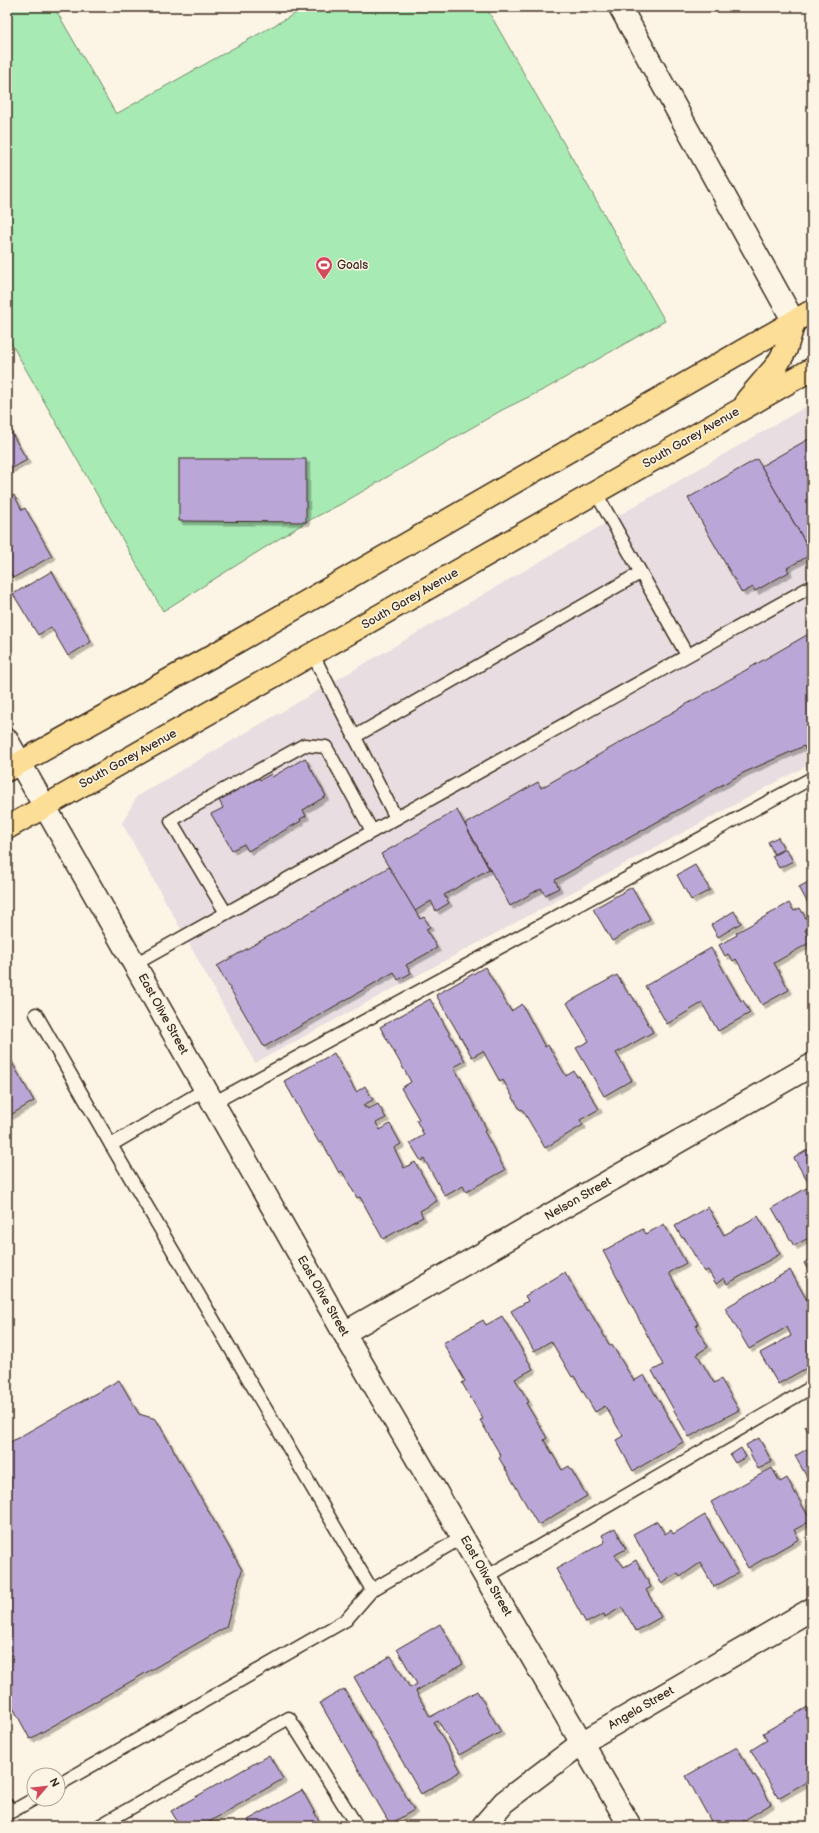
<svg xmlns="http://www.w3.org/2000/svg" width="819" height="1833" font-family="'Balsamiq Sans',sans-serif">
	<defs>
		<filter id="shadow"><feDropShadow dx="3.5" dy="3.5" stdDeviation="0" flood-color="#0004"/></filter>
	</defs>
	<rect width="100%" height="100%" fill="#fcf5e5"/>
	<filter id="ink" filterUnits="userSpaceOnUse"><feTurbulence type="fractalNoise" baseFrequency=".025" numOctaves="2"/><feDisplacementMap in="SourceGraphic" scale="8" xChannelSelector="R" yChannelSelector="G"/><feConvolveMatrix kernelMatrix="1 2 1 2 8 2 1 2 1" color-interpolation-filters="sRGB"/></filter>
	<g filter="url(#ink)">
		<!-- built -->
		<path fill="#e8dee1" d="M812 403V763L255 1063 122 823 137 796Z"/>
		<!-- green -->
		<path fill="#a8eab4" stroke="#728a69" d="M7 7H54L116 114 298 12 296 7H486L665 321 547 388 502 410 341 504 306 522 163 611 7 336Z"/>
		<!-- building -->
		<g fill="#baa7d7" stroke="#3b2a1e" filter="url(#shadow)">
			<path d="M7 425 27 460 7 471Z"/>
			<path d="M812 437V545L808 547 761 466Z"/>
			<path d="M179 459H306V522L179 521Z"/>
			<path d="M757 459 812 554 787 568 789 572 755 591 753 587 742 593 688 498Z"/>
			<path d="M14 495 22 510 25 508 52 556 13 578 7 568V499Z"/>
			<path d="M52 571 91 642 68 656 51 627 38 635 13 594Z"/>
			<path d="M812 632V753L807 754 804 746 743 773 555 880 559 888 545 895 541 888 510 906 465 824 538 782 541 788Z"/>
			<path d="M305 758 326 796 303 810 306 816 300 819 301 821 248 851 244 844 232 850 211 814 223 808 219 800 258 777 260 780 271 774 272 777Z"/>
			<path d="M457 810 489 869 444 895 449 903 436 911 431 901 415 911 381 854Z"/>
			<path d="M778 837 784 849 774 854 768 842Z"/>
			<path d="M786 849 793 861 779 868 772 856Z"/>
			<path d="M695 865 710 890 691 900 677 875Z"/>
			<path d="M389 867 420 919 424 917 430 927 426 929 437 948 406 965 411 973 398 980 394 972 264 1047 217 966Z"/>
			<path d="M812 880V911L799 887Z"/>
			<path d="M632 887 650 919 612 941 593 909Z"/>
			<path d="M789 903 794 911 800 908 811 927 805 930 811 942 774 963 789 990 762 1005 736 959 733 961 728 954 725 956 719 945 737 935 736 933Z"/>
			<path d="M734 911 741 923 718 937 711 925Z"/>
			<path d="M711 948 741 1001 743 1000 750 1013 718 1031 702 1003 667 1024 645 986Z"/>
			<path d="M485 967 511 1011 522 1004 545 1047 548 1045 566 1076 574 1071 577 1077 579 1076 599 1109 580 1120 583 1125 545 1148 522 1109 520 1110 503 1080 500 1082 483 1051 472 1057 436 995Z"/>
			<path d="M617 975 629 995 631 994 653 1032 616 1053 632 1080 604 1096 576 1048 589 1041 567 1003Z"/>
			<path d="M430 999 465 1061 454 1067 487 1130 484 1131 505 1170 466 1192 463 1186 445 1196 424 1159 421 1161 410 1143 424 1135 416 1120 419 1119 401 1088 411 1082 380 1027Z"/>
			<path d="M334 1053 356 1092 365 1086 373 1100 363 1105 365 1108 367 1107 368 1109 378 1104 386 1118 376 1123 380 1130 390 1124 401 1144 394 1148 404 1168 415 1162 437 1201 420 1211 423 1217 383 1239 360 1197 357 1198 342 1171 339 1173 322 1142 319 1143 284 1081Z"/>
			<path d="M7 1054 34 1101 7 1117Z"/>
			<path d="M812 1147V1236L794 1246 772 1208 810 1186 794 1158Z"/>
			<path d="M708 1207 724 1235 758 1216 780 1254 727 1284 724 1278 716 1284 708 1270 704 1272 684 1237 682 1238 675 1226Z"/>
			<path d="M664 1224 686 1263 669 1273 698 1324 696 1325 708 1347 697 1354 714 1383 721 1379 739 1410 689 1437 652 1371 663 1365 603 1251 643 1229 646 1234Z"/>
			<path d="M812 1258V1277L804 1263Z"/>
			<path d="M790 1270 812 1309V1313L810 1314 812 1317V1365L778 1384 760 1353 791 1336 787 1327 749 1349 725 1308Z"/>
			<path d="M565 1272 587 1311 589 1310 610 1346 612 1345 634 1381 644 1375 683 1442 633 1471 616 1440 623 1436 605 1406 595 1412 574 1376 572 1377 551 1341 534 1351 511 1311 528 1301 525 1296Z"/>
			<path d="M502 1316 533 1369 515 1379 529 1402 526 1403 547 1438 544 1440 562 1470 569 1466 587 1496 538 1525 499 1458 501 1456 480 1420 483 1419 462 1383 465 1381 443 1343 483 1320 486 1325Z"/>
			<path d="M119 1380 139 1414 156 1419 242 1570 226 1627 30 1739 11 1704 7 1702V1444Z"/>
			<path d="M812 1422V1439L805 1426Z"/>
			<path d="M759 1438 772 1462 758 1469 746 1445Z"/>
			<path d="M812 1446V1486L795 1456Z"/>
			<path d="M741 1448 746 1457 735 1463 730 1455Z"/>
			<path d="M772 1468 780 1482 787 1478 811 1521 794 1530 799 1539 748 1568 711 1502Z"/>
			<path d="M705 1515 738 1573 714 1587 700 1563 680 1577 678 1573 661 1583 633 1534 657 1521 665 1534 671 1530 673 1534Z"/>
			<path d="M615 1528 626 1549 615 1555 624 1567 636 1560 651 1587 646 1590 661 1617 636 1631 622 1607 605 1617 604 1614 586 1623 556 1569 605 1542 602 1535Z"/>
			<path d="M440 1624 463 1664 416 1691 430 1717 477 1691 501 1732 459 1755 438 1721 434 1723 461 1771 421 1794 354 1677 391 1656 410 1688 417 1684 397 1649Z"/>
			<path d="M344 1689 414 1810 390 1824 320 1703Z"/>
			<path d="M811 1705 812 1779 778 1798 751 1750 767 1740 763 1733Z"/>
			<path d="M737 1747 753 1776 755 1775 771 1804 738 1824 739 1826H712L713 1825 686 1776Z"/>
			<path d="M269 1755 283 1779 202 1826H180L171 1811Z"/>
			<path d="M302 1790 322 1826H251L248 1820Z"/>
		</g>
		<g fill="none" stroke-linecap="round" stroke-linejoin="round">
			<!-- service casing -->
			<g stroke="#3b2a1e" stroke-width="15">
				<g id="service">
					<path d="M596 493 687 655"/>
					<path d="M313 655 396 818"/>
					<path d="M354 737 640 573"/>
					<path d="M226 913 171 821 191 808 304 745 326 747 372 831"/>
					<path d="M135 964 812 586"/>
					<path d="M36 1014 111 1145"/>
					<path d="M206 1089 111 1145 372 1590 463 1537"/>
					<path d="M213 1103 812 778"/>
					<path d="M486 1577 812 1387"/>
					<path d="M58 1785 346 1620 372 1590"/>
					<path d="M7 1805 11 1812 34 1799"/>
					<path d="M99 1826 289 1718 357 1826"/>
				</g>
			</g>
			<!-- minor casing -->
			<g stroke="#3b2a1e" stroke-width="25">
				<g id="minor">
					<path d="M620 7 794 322"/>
					<path d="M344 1333 812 1065"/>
					<path d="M483 1826 504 1802 583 1742 812 1609"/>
				</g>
			</g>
			<!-- tertiary casing -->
			<g stroke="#3b2a1e" stroke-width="25">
				<path id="tertiary" d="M7 740 344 1333 630 1826"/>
			</g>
			<!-- primary casing -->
			<g stroke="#3b2a1e" stroke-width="25">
				<g id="primary">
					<path d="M747 400 777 365 786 349 794 322"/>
					<path d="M7 770 212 656 812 311"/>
					<path d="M7 828 812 369"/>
				</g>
			</g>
			<!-- service -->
			<use href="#service" stroke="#fcf5e5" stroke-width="12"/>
			<!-- minor -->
			<use href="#minor" stroke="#fcf5e5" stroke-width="22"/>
			<!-- tertiary -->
			<use href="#tertiary" stroke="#fcf5e5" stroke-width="22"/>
			<!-- primary -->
			<use href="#primary" stroke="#fcde96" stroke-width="22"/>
		</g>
	</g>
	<!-- icons -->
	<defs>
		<g id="stadium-pin" transform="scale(0.9)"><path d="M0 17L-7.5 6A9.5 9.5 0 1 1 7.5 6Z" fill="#d1495b" stroke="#fcf5e5"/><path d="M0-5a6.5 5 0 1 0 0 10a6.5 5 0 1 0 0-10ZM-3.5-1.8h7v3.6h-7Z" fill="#fff"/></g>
	</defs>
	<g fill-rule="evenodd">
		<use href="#stadium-pin" x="324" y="265"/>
	</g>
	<g text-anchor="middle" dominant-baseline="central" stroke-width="3" stroke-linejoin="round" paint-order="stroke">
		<!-- poi labels -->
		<g font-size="12" fill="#3b2a1e" stroke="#fcf5e5" text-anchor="start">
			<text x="337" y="265">Goals</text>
		</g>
		<!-- street labels -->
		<g font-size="12" fill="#3b2a1e" stroke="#fcf5e5">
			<text transform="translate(691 438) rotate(-30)">South Garey Avenue</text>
			<text transform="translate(410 599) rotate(-30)">South Garey Avenue</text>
			<text transform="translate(128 759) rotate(-29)">South Garey Avenue</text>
			<text transform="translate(163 1014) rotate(61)">East Olive Street</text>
			<text transform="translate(578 1199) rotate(-30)">Nelson Street</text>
			<text transform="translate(323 1296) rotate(60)">East Olive Street</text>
			<text transform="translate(486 1576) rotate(60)">East Olive Street</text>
			<text transform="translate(641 1708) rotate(-30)">Angela Street</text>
		</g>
	</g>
	<!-- margin -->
	<rect width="819" height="1833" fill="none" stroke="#fcf5e5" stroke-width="24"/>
	<rect x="12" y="12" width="795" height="1809" fill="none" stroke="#3b2a1e" stroke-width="1.5" filter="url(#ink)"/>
	<!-- north arrow -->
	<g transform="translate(46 1787) rotate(62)"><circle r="19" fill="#fcf5e5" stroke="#afa495"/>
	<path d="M0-3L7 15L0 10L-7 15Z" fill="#d1495b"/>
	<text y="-6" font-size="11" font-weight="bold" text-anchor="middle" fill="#3b2a1e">N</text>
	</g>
</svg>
